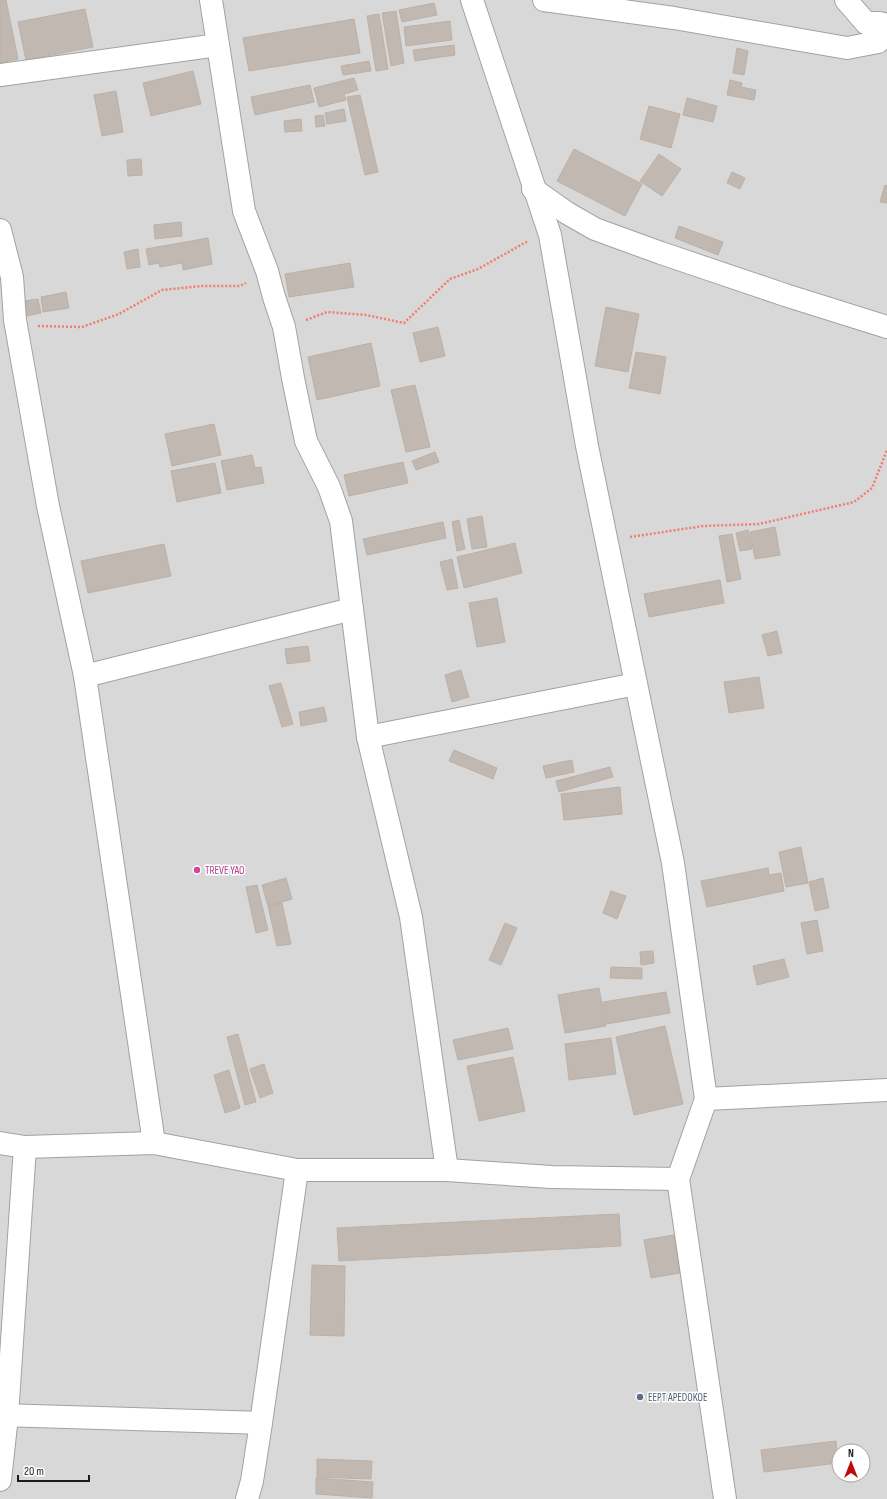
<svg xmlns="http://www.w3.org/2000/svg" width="887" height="1499" font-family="'Sofia Sans Condensed',sans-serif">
	<rect width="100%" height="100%" fill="#ece9e1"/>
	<!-- residential -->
	<path fill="#d9d8d8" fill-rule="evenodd" d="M0 0H887V1499H0ZM839 1451H863V1475H839Z"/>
	<!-- building -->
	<g fill="#c1b8b1" stroke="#bdb0a5">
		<path d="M6 0 18 59 0 63V1Z"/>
		<path d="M434 3 437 15 402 22 399 10Z"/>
		<path d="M85 9 93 47 26 60 18 22Z"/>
		<path d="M396 11 404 63 391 66 382 13Z"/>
		<path d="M379 14 388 69 376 71 367 16Z"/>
		<path d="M354 19 360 53 249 71 243 38Z"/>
		<path d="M450 21 452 40 406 46 404 27Z"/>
		<path d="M454 45 455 55 415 61 413 50Z"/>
		<path d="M737 48 748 51 744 75 733 73Z"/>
		<path d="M369 61 371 71 343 75 341 66Z"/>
		<path d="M193 71 201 104 151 116 143 83Z"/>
		<path d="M354 78 358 90 344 94 346 100 319 107 314 88Z"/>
		<path d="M730 80 742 83 741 87 756 90 754 100 727 95Z"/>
		<path d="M310 85 314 102 255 115 251 97Z"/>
		<path d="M116 91 123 132 102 136 94 95Z"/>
		<path d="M360 95 378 172 365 175 347 97Z"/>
		<path d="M687 98 717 106 713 122 683 115Z"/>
		<path d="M649 106 680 114 671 148 640 139Z"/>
		<path d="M344 109 346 121 327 124 325 113Z"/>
		<path d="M323 115 325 126 316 127 315 116Z"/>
		<path d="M301 119 302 131 285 132 284 121Z"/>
		<path d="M574 149 642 184 625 216 557 181Z"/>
		<path d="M659 154 681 169 662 196 640 181Z"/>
		<path d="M141 159 142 175 128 176 127 160Z"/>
		<path d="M732 172 745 178 740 189 727 183Z"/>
		<path d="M885 185 887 186V203L880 202Z"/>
		<path d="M181 222 182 236 155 239 154 225Z"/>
		<path d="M679 226 723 242 718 255 675 238Z"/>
		<path d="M208 238 212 264 183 270 182 263 160 267 159 263 149 265 146 249Z"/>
		<path d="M138 249 140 267 127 269 124 252Z"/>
		<path d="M350 263 354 287 289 297 285 274Z"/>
		<path d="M66 292 69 308 43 312 41 297Z"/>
		<path d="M38 299 41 313 27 316 24 301Z"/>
		<path d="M606 307 639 314 628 372 595 366Z"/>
		<path d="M438 327 445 356 420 362 413 333Z"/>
		<path d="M371 343 380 386 317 400 308 357Z"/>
		<path d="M636 352 666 357 660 394 629 388Z"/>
		<path d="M415 385 430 447 406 452 391 390Z"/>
		<path d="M214 424 221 455 172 466 165 434Z"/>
		<path d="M435 452 439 462 416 470 412 461Z"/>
		<path d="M252 455 255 468 261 467 264 483 227 490 221 461Z"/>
		<path d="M403 462 408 483 349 496 344 475Z"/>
		<path d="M215 463 221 493 177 502 171 471Z"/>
		<path d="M482 516 487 547 472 549 467 519Z"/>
		<path d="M459 520 465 549 457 551 452 522Z"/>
		<path d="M443 522 446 538 367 555 363 539Z"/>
		<path d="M775 527 780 555 755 559 750 532Z"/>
		<path d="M748 530 752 549 740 551 736 533Z"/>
		<path d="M732 534 741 579 727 582 719 536Z"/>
		<path d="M515 543 522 573 464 588 457 557Z"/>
		<path d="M164 544 171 576 88 593 81 561Z"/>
		<path d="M452 559 458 588 447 590 440 562Z"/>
		<path d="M720 580 724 603 649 617 644 594Z"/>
		<path d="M497 598 505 642 477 647 469 603Z"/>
		<path d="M777 631 782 653 768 656 762 635Z"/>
		<path d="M308 646 310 661 287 664 285 649Z"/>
		<path d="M461 670 469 697 452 702 445 675Z"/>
		<path d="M759 677 764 708 729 713 724 682Z"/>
		<path d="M281 683 293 724 282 727 269 686Z"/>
		<path d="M324 707 327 721 301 726 299 712Z"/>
		<path d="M454 750 497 768 493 779 449 761Z"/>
		<path d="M572 760 574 772 546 778 543 766Z"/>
		<path d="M610 767 613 777 559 792 556 781Z"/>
		<path d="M620 787 622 814 564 820 561 794Z"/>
		<path d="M801 847 808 883 786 887 779 852Z"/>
		<path d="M768 868 769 875 781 873 784 891 707 907 701 881Z"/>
		<path d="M286 878 292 899 268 906 262 885Z"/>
		<path d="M823 878 829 908 815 911 809 882Z"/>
		<path d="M257 885 268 930 256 933 246 887Z"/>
		<path d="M611 891 626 896 617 919 603 913Z"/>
		<path d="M282 903 291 944 277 946 268 906Z"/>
		<path d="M817 920 823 951 807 954 801 923Z"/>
		<path d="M505 923 517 928 501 965 489 960Z"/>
		<path d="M653 951 654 963 641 965 640 952Z"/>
		<path d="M784 959 789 977 757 985 753 966Z"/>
		<path d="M611 967 642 968V979L610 978Z"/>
		<path d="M599 988 606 1026 565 1033 558 995Z"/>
		<path d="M666 992 670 1013 607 1024 603 1002Z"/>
		<path d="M665 1026 683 1104 634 1115 616 1037Z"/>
		<path d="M508 1028 513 1049 458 1060 453 1040Z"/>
		<path d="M238 1034 256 1102 245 1105 227 1037Z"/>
		<path d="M611 1038 616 1074 569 1080 565 1044Z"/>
		<path d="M513 1057 525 1111 479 1121 467 1066Z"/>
		<path d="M264 1064 273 1093 260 1098 250 1069Z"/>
		<path d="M229 1070 240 1108 225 1113 214 1075Z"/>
		<path d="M619 1214 621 1246 339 1261 337 1228Z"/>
		<path d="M674 1235 680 1273 651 1278 644 1240Z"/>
		<path d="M312 1265 345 1266 344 1336 310 1335Z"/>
		<path d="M836 1441 838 1463 764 1472 761 1450Z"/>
		<path d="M317 1459 372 1461 371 1479 317 1477Z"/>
		<path d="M316 1478 373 1482 372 1498 316 1494Z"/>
	</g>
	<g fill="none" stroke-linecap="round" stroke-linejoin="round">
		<!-- minor casing -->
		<g stroke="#a2a2a2" stroke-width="24">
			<g id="minor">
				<path d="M211 0 244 211 267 271 274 297 284 327 293 378 306 441 329 487 341 521 368 737 411 917 447 1170"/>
				<path d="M472 0 550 235 587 446 673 863 706 1099 678 1179 725 1499"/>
				<path d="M544 0 674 18 847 48 878 42 885 34 884 24 866 23"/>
				<path d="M846 0 866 23H880"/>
				<path d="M0 75 218 45"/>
				<path d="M533 189 567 213 595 229 661 253 785 295 887 327"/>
				<path d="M0 230 12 277 15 320 48 506 85 676 154 1143"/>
				<path d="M85 676 352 609"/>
				<path d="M368 737 636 684"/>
				<path d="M706 1099 887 1090"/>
				<path d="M0 1143 25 1147 154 1143 297 1170H447L551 1177 678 1179"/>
				<path d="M0 1415 261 1423 297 1170"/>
				<path d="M0 1480 7 1416 25 1147"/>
				<path d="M247 1499 252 1481 261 1423"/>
			</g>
		</g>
		<!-- path -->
		<g stroke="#f27c6d" stroke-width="2.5" stroke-dasharray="2 2" stroke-linecap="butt">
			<path d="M306 320 327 312 366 315 404 323 450 279 478 269 528 241"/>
			<path d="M38 326 82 327 119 314 162 290 202 286H240L246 283"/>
			<path d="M630 537 703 526 759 524 854 502 872 488 887 450"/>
		</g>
		<!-- minor -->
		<use href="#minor" stroke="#fff" stroke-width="22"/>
	</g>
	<!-- markers -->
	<circle fill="#d1479c" stroke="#fff" stroke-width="1.5" cx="197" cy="870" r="4"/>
	<circle fill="#5c6f8a" stroke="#fff" stroke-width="1.5" cx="640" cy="1397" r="4"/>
	<g text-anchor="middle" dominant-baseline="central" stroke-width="3" stroke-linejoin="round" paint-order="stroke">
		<!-- hotel labels -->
		<g font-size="11" fill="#b23c85" stroke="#fff" text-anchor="start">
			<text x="205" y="870">TREVE YAO</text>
		</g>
		<!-- service labels -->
		<g font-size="11" fill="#4e5e75" stroke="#fff" text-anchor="start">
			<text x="648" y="1397">EEPT APEDOKOE</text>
		</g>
	</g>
	<!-- north arrow -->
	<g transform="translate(851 1463)"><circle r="19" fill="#ffffff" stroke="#a4a4a4"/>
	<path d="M0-3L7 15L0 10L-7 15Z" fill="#bd0c0a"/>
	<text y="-6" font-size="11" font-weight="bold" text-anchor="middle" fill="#1b1b1b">N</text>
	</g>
	<!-- scale -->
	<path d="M18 1475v6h71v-6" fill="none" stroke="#1b1b1b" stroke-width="2"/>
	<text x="24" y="1475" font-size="12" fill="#1b1b1b" stroke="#ffffff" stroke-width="3" paint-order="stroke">20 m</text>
</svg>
